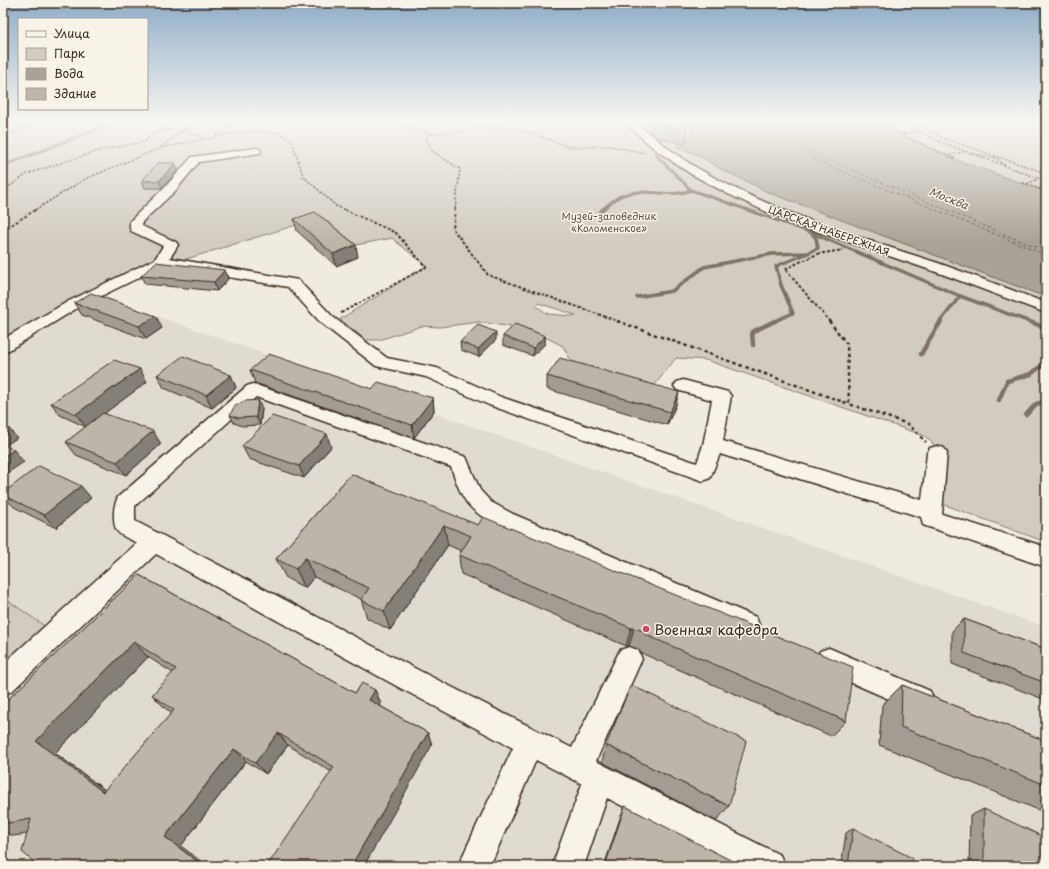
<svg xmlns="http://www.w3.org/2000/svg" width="1049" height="869" font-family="'Playpen Sans',sans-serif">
	<rect width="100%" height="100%" fill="#efebe0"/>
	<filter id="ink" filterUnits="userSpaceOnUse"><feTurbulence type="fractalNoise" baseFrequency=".025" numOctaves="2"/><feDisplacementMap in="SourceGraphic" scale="8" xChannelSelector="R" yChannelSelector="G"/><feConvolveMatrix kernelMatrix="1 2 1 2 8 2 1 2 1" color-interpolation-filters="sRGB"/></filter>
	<g filter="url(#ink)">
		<!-- built -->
		<path fill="#e0dbd0" d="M99 296 1046 627V866H3V351Z"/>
		<!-- green -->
		<g fill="#d1cbc0" stroke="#867a6f" fill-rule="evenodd">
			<path d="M3 121H651L690 127 694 130V132L676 147 694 153 722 170 770 193 1046 297V542L940 503 941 452 925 436 706 360 676 358 654 386 571 361 563 346 531 330 479 322 440 327 422 326 379 340H366L340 319 426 266 392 238 356 245 322 217 96 287 3 340ZM538 303 576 315 571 316 548 314 536 306Z"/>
			<path d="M876 121H1046V192L954 159 912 140Z"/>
			<path d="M3 597 46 627 3 666Z"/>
		</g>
		<!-- water -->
		<path fill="#aaa296" stroke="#7e7266" d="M651 121H876L912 140 954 159 1046 192V297L770 193 722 169 694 153 676 147 694 132 692 128Z"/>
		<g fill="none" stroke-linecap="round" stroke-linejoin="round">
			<!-- stream-far2 -->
			<g stroke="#7e7266" stroke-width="3">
				<path d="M656 155 691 190 748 210"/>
				<path d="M3 166 117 121"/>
				<path d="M602 210C608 205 615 198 623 195 645 187 669 199 691 190"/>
			</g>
			<!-- stream-far1 -->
			<g stroke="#7e7266" stroke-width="3.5">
				<path d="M745 209 810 232 960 296 1030 322"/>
				<path d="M600 212 603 209"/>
				<path d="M637 297 672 291 704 267 772 254 808 253 818 248 816 238 812 234"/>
				<path d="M773 322 793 313 781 285 776 266 806 254"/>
				<path d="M940 322 960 296"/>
			</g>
			<!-- stream -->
			<g stroke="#7e7266" stroke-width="4.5">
				<path d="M1028 321 1046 328"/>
				<path d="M753 345 752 332 775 321"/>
				<path d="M921 354 941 321"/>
				<path d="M999 400 1007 381 1031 374 1042 365 1046 366"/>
				<path d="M1026 415 1036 404 1046 401"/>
			</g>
			<!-- ferry -->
			<g stroke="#625448" stroke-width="1" stroke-dasharray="3 2.5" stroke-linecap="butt">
				<path d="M767 121 817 161 1046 255"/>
				<path d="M772 121 814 154 1025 243 1046 250"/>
			</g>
			<!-- minor casing -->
			<g stroke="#3b2a1e" stroke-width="3">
				<g id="minor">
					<path d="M623 121H634C655 138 676 156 699 169 772 212 855 236 935 262 972 275 1009 289 1046 303V313L942 274 807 228 767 212 728 194 691 174 656 150Z"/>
					<path d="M256 148 260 149 261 151 260 153 199 162 175 191 142 222V226L176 242 178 245 170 258 298 280 333 317 387 358 437 368 501 397 697 463 703 445 712 400 677 390 674 386 677 382 683 380 728 392 731 396 723 441 922 500 927 453 930 448 937 446 944 448 947 453 942 514 1046 547V567L923 525 921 517 720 454 710 478 703 481 489 405 426 377 376 366 321 323 288 287 162 266 79 307 9 350 3 351V339L69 301 155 259 163 246 131 231 130 228V221L167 185 192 157Z"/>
					<path d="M253 384 466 457 480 490 491 502 513 514 756 617 759 625 756 633 747 636 738 633 497 526C465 507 463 501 451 467L256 397 135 506V521L420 671 572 748 620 650 629 647 638 650 642 659 596 761 780 855 785 866H737L607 798 584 866H552L582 784 536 760 490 866H458L513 748 402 689 156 554 12 691 3 695V664L137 543C120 534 113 535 114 513 114 507 115 503 118 497L247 386Z"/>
					<path d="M829 648 930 691 934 700 930 709 921 713 820 669 816 660 820 651Z"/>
				</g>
			</g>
			<!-- path-far2 -->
			<g stroke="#3b2a1e" stroke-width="1.5" stroke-dasharray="2.5 1.5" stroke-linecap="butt">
				<path d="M394 121 410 129 439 134 476 129 516 128 570 147 610 146 645 153"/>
				<path d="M877 121 913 140 956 159"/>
				<path d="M900 121 938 141 1046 181"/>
				<path d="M917 121 931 132 945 139 1046 173"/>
				<path d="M3 123 29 126 3 137"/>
				<path d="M431 133 426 139 433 152 460 169 455 210"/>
				<path d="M903 134 920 132"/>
				<path d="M216 136 236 121"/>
				<path d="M161 147 183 130 207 121"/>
				<path d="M970 153 996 158 1007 167"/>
				<path d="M950 155 964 152"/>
				<path d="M1023 183 1046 191"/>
				<path d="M1027 184 1038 179"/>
				<path d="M3 191 27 174 101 150 145 142C159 122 186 131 205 138"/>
				<path d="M35 210 85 179 160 148 236 133 257 131 279 133 292 141 303 176 336 206 345 210"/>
			</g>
			<!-- path-far1 -->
			<g stroke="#3b2a1e" stroke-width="2" stroke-dasharray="3 2" stroke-linecap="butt">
				<path d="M455 209 453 229 488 275 620 322"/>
				<path d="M3 230 37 209"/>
				<path d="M341 313 426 267 396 233 343 209"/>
				<path d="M830 322 785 269 817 254 843 250"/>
			</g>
			<!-- path -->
			<g stroke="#3b2a1e" stroke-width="2.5" stroke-dasharray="3.5 3" stroke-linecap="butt">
				<path d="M617 321 849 404"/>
				<path d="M829 321 847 344 849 404 908 424 926 442"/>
			</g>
			<!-- minor -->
			<use href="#minor" fill="#f7f3e8" fill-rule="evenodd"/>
		</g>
		<!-- wall -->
		<g fill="#a39c92" stroke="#3b2a1e" fill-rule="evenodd">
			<path d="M652 121H683L687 131 685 145 656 137 650 132Z"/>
			<path d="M178 170 162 188H145L142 181Z"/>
			<path d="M294 219 358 257 336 266 297 231Z"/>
			<path d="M225 270 228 279 217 291 145 284 141 276Z"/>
			<path d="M74 303 162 328 146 339 82 315Z"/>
			<path d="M503 336H545V344L533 356 503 345Z"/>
			<path d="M496 340 479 357 461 350 460 342Z"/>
			<path d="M250 370 433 398 434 411 414 438 255 383Z"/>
			<path d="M157 375H231L236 388 212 408 164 388Z"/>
			<path d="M547 376 676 405 667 425 547 389Z"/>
			<path d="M147 382 104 413 161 444 126 475 76 455 66 442 86 427 60 415 51 403Z"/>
			<path d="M262 409 260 425 242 426 234 423 230 415Z"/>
			<path d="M242 446 331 447 304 478 249 459Z"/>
			<path d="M351 474 846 721 831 736 641 653 638 649 629 646H626L461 574 459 555 461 551 448 545 390 630 367 618 361 599 314 577 305 588 286 578 276 559Z"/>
			<path d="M3 493 91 498 56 528 14 507 3 496Z"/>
			<path d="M139 575 355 693 375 690 381 704 380 706 428 733 432 745 330 771 288 745 266 774 246 761 181 846 34 862 27 834 13 836 3 832V704ZM148 657 173 673 152 695 166 709 172 713 105 790 55 753Z"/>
			<path d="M964 619 1046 649V700L952 664V631Z"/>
			<path d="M902 685 1046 741V813L879 745 882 705Z"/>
			<path d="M606 745 729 806 716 821 602 762Z"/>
			<path d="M625 806 737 866H604L620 818Z"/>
			<path d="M984 809 1046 866H969L970 816Z"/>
			<path d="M853 828 911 866H841L846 833Z"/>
		</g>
		<!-- shaded-wall -->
		<g fill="#847f77" stroke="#3b2a1e">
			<path d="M175 163 178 170 162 188 159 181Z"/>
			<path d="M356 245 358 257 336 266 333 254Z"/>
			<path d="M225 270 228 279 217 291 214 282Z"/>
			<path d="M156 316 162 328 146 339 139 326Z"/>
			<path d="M496 332V340L479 357 478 349Z"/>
			<path d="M545 336V344L533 356V348Z"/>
			<path d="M140 369 147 382 86 427 76 414Z"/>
			<path d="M231 375 236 388 212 408 206 395Z"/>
			<path d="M679 392 676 405 667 425 670 412Z"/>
			<path d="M433 398 434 411 414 438 412 425Z"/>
			<path d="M258 400 262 409 260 425 256 417Z"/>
			<path d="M7 426 17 438 3 447V429Z"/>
			<path d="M153 431 161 444 126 475 117 462Z"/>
			<path d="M327 434 331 447 304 478 299 466Z"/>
			<path d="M14 450 24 462 3 476V457Z"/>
			<path d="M81 486 91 498 56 528 44 515Z"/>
			<path d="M444 525 448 545 390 630 384 611Z"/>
			<path d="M305 558 314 577 305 588 296 569Z"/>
			<path d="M631 628H634L629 646H626Z"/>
			<path d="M134 642 148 657 55 753 121 802 103 792 36 741Z"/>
			<path d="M375 690 381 704 375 713 369 700Z"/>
			<path d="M278 733 288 745 266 774 255 763Z"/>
			<path d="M428 733 432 745 364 866H351Z"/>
			<path d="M234 749 246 761 181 846 207 866H203L165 837Z"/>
		</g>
		<!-- building -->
		<g fill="#bdb5aa" stroke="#3b2a1e" fill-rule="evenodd">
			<path d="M654 121H683L687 131 658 124Z"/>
			<path d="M158 163H175L159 181H142Z"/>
			<path d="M315 212 356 245 333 254 294 219Z"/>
			<path d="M156 262 225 270 214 282 141 276Z"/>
			<path d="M91 293 156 316 139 326 74 303Z"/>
			<path d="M515 324 545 336 533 348 503 336Z"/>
			<path d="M478 325 496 332 478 349 460 342Z"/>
			<path d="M269 354 372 389 378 382 433 398 412 425 250 370Z"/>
			<path d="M183 356 231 375 206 395 157 375Z"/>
			<path d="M560 358 679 392 670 412 547 376Z"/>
			<path d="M114 360 140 369 76 414 51 403Z"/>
			<path d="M258 400 256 417 238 418 230 415 234 407 244 401Z"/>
			<path d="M103 413 153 431 117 462 66 442Z"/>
			<path d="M272 416 327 434 299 466 242 446Z"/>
			<path d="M3 424 7 426 3 429Z"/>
			<path d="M3 444 14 450 3 457Z"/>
			<path d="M39 466 81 486 44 515 3 495V493Z"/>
			<path d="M351 474 478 525 483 517 853 667 846 721 646 635 644 631 634 628H631L459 555 471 536 444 525 384 611 361 600 369 588 305 558 296 569 276 559Z"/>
			<path d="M139 575 355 693 362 683 375 690 369 700 428 733 351 866H267L334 767 278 733 255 763 234 749 165 837 203 866H30L34 862 22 852 31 819 3 824V704ZM134 642 176 669 152 695 174 710 103 792 36 741Z"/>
			<path d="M964 619 1046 649V683L964 653Z"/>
			<path d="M631 685 746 741 729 806 606 745Z"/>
			<path d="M902 685 1046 741V785L901 727Z"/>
			<path d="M625 806 738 864 737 866H605Z"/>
			<path d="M984 809 1046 838V866H984Z"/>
			<path d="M853 828 912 858 911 866H848Z"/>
		</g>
	</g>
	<!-- sky -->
	<linearGradient id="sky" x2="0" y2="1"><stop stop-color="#8fadc7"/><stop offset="0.5" stop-color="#f8f6f1"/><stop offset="1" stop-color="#f8f6f1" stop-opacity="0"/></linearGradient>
	<rect width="1049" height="242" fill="url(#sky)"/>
	<!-- markers -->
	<circle fill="#d1495b" stroke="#f7f3e8" stroke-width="1.5" cx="646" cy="629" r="4"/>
	<g text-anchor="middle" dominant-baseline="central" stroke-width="3" stroke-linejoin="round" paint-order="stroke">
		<!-- far-park labels -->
		<g font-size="10" fill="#605246" stroke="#f7f3e8">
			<text x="609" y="215">Музей-заповедник<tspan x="609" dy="12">«Коломенское»</tspan></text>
		</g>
		<!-- far-street labels -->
		<g font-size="10" fill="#3b2a1e" stroke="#f7f3e8">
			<text transform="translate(829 230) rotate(20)">ЦАРСКАЯ НАБЕРЕЖНАЯ</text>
		</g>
		<!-- far-water labels -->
		<g font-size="11" font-style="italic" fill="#625448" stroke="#f7f3e8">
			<text transform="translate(949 198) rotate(22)">Москва</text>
		</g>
		<!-- near-poi labels -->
		<g font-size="14" fill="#3b2a1e" stroke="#f7f3e8" text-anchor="start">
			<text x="654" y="629">Военная кафедра</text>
		</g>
	</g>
	<!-- margin -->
	<rect width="1049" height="869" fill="none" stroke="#f7f3e8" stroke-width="16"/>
	<rect x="8" y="8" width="1033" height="853" fill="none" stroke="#3b2a1e" stroke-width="1.5" filter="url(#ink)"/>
	<!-- legend -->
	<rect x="18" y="18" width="130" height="92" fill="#f7f3e8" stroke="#aca397"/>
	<rect x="26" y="31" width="20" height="6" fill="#f7f3e8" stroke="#aca397"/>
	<text x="54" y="38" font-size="12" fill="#3b2a1e">Улица</text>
	<rect x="26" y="48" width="20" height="12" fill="#d1cbc0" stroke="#aca397"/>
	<text x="54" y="58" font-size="12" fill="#3b2a1e">Парк</text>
	<rect x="26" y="68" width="20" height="12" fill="#aaa296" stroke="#aca397"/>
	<text x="54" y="78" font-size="12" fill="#3b2a1e">Вода</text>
	<rect x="26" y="88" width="20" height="12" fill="#bdb5aa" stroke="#aca397"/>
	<text x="54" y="98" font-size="12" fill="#3b2a1e">Здание</text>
</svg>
